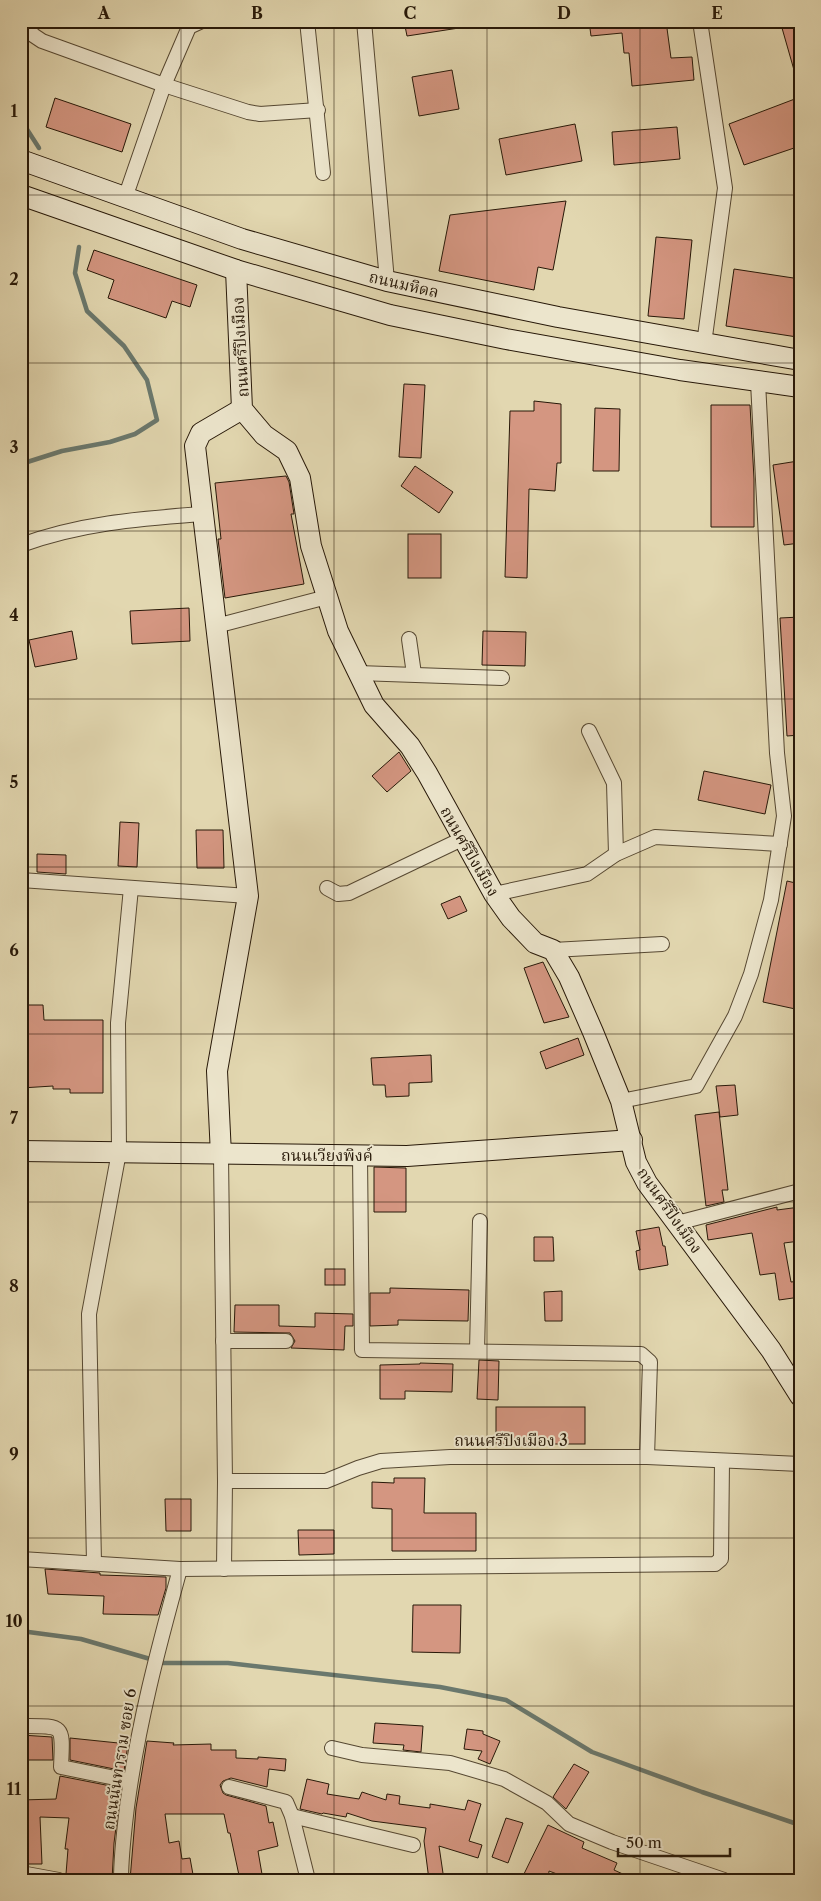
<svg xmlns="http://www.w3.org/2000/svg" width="821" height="1901" font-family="'Libre Caslon Text','Noto Serif Thai',serif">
	<rect width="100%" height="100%" fill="#e2d7b0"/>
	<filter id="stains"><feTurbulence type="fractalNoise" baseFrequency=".004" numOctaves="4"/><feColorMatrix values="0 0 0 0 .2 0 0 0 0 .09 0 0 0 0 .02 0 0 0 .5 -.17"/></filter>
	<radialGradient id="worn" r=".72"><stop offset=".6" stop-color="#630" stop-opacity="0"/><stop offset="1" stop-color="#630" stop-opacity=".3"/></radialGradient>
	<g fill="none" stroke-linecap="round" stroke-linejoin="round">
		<!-- stream -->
		<g stroke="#6a786d" stroke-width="4.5">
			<path d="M21 120 39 148"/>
			<path d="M21 464 62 451 110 442 135 434 157 420 147 380 124 346 87 311 75 273 79 247"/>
			<path d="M21 1631 81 1639 164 1663H228L440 1687 506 1700 592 1752 702 1792 800 1825"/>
		</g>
	</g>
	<!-- building -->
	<g fill="#d49681" stroke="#271808">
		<path d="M404 21H459V28L407 36Z"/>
		<path d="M589 21H666L671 58 692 57 694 80 632 86 629 53H624L622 33 591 36Z"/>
		<path d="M800 21V76L796 77 782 28Z"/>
		<path d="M452 70 459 109 419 116 412 77Z"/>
		<path d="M800 97V146L744 165 729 124Z"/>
		<path d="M55 98 131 124 122 152 46 127Z"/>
		<path d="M575 124 582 161 506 175 499 139Z"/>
		<path d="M677 127 680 159 614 165 612 132Z"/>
		<path d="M566 201 553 270 538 267 534 290 439 271 450 215Z"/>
		<path d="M656 237 692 240 684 319 648 316Z"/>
		<path d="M94 250 197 285 190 307 172 301 166 318 108 298 114 280 87 270Z"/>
		<path d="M734 269 800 279V320L797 337 726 326Z"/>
		<path d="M404 384 425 385 421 458 399 457Z"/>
		<path d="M534 401 561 404V463H557L555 491 529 489 527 578 505 577 510 411H534Z"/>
		<path d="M711 405H750L754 479V527H711Z"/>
		<path d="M595 408 620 409 619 471H593Z"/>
		<path d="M798 461 800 475V543L784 545 773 465Z"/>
		<path d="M415 466 453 492 439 513 401 486Z"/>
		<path d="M286 476 289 482 294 514H291L304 584 225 598 218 539H221L215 483Z"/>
		<rect x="408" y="534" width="33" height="44"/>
		<path d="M189 608 190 641 132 644 130 611Z"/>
		<path d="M800 617V735L787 736 780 618Z"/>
		<path d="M72 631 77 659 35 667 29 640Z"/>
		<path d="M483 631 526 632 525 666 482 665Z"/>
		<path d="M399 752 411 771 387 792 372 776Z"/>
		<path d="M704 771 771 785 765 814 698 800Z"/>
		<path d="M120 822 139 823 137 867 118 866Z"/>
		<path d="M196 830H223L224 868H197Z"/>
		<path d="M37 854 66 855V874L37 872Z"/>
		<path d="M787 881 800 884V957L796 976 800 977V1010L763 1002Z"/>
		<path d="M460 896 467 911 448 919 441 904Z"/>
		<path d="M543 962 569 1017 544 1023 524 968Z"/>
		<path d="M21 1005H43L44 1020H103V1093H70V1089H53V1086L21 1088Z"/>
		<path d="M578 1038 584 1055 546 1069 540 1052Z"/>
		<path d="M431 1055 432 1082 409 1083V1096L386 1097 385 1085H373L371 1058Z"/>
		<path d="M735 1085 738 1115 720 1117 716 1086Z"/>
		<path d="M719 1112 728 1190H722L724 1202 706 1206 695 1115Z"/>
		<path d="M374 1167 406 1168V1212H374Z"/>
		<path d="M777 1207V1210L800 1207V1241L784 1243 791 1282 800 1281V1297L779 1300 775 1273 760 1275 752 1233 708 1240 706 1225Z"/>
		<path d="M659 1227 663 1246H665L668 1265 639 1270 636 1251 640 1250 636 1231Z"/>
		<path d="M534 1237H553L554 1261H534Z"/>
		<rect x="325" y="1269" width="20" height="16"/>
		<path d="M390 1288 469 1290 468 1321 398 1320V1325L370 1326V1293H390Z"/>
		<path d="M562 1291V1321H545L544 1292Z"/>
		<path d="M235 1305H279V1326L315 1327V1313L353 1314V1326H345L344 1350 291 1348 295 1341 290 1333 234 1332Z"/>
		<path d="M479 1360 499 1361 498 1400 477 1399Z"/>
		<path d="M420 1363 453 1364 452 1392 405 1391V1399H380V1365L420 1364Z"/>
		<rect x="496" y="1407" width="89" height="37"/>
		<path d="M394 1478H425L424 1513H476V1551H392V1509L372 1508V1482L394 1483Z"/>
		<path d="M165 1499H191V1531H166Z"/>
		<path d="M298 1530H334V1554L299 1555Z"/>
		<path d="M45 1569 100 1573V1575L166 1577V1588L158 1615 103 1614 104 1596 48 1594Z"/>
		<path d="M413 1605H461L460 1653 412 1652Z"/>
		<path d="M375 1723 423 1726 421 1752 403 1750 404 1745 373 1743Z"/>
		<path d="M467 1729 483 1731V1734L500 1741 490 1764 478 1759 482 1751 464 1749Z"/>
		<path d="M21 1735 52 1737 53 1760H21Z"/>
		<path d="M70 1738 128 1744 124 1771 70 1760Z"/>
		<path d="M147 1741 174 1743 173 1745 211 1744V1750H236V1758L258 1759V1757L286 1759 285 1771 269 1769 267 1787 231 1778 223 1781 220 1785 223 1793 226 1795 266 1806 269 1823 273 1822 278 1846 258 1851 263 1880H240L230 1833H228L224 1814H165L169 1843 179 1841 182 1859 190 1858 194 1880H130L136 1808Z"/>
		<path d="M574 1764 589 1772 566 1809 553 1797Z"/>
		<path d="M60 1776 121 1788 114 1843 112 1880H95V1877L66 1874 68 1849H65L69 1818 40 1817 42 1864H24V1844H22L21 1800 56 1799Z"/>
		<path d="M307 1779 329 1784 327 1794 359 1799 362 1792 386 1800 387 1794 400 1796 399 1804 430 1808V1804L465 1810 468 1800 481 1804 469 1841 482 1845 478 1858 439 1846 444 1880H429L424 1841 426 1828 372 1821 347 1813 346 1817 323 1813 322 1814 300 1809Z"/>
		<path d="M506 1818 523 1823 508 1863 492 1857Z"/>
		<path d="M548 1825 584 1842 582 1848 617 1863 614 1870 636 1880H573L549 1871 548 1880H521Z"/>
	</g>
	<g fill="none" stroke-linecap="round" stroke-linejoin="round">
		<!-- street casing -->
		<g stroke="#564832" stroke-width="16">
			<g id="street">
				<path d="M23 21 33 35 42 41 164 85 248 112 260 114 318 110"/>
				<path d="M307 21 323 173"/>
				<path d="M364 21 387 281"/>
				<path d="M700 21 725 188 704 344"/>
				<path d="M125 198 164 85 189 27 202 21"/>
				<path d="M21 545C82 523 138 519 202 514"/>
				<path d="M216 626 327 597"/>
				<path d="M409 639 414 674"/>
				<path d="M358 673 502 678"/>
				<path d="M589 731 614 783 616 854"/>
				<path d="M21 880 248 896"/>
				<path d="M327 888 338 894 349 893 462 839"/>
				<path d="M494 894 587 874 616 854 655 837 780 844"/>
				<path d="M553 950 662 944"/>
				<path d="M621 1101 696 1086 735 1016 751 974 771 900 784 816 777 753 758 382"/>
				<path d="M221 1155 225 1481 224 1569"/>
				<path d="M360 1156 362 1350 641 1354 650 1362 647 1457"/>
				<path d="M677 1223 800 1191"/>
				<path d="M223 1341H286"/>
				<path d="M477 1351 480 1221"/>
				<path d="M225 1481H326L358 1468 381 1461 450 1457H647L800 1464"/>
				<path d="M21 1559 180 1569 715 1564 721 1559 722 1461"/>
				<path d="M94 1563 89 1314 119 1152 118 1023 131 888"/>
				<path d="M21 1726C65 1726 63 1724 61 1767L130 1781"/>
				<path d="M332 1748 362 1755 450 1763 504 1779 547 1803 569 1824 612 1842 724 1880"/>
				<path d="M229 1787 286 1802 292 1816 308 1880"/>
				<path d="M292 1816 413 1845"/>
				<path d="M21 1873 59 1880"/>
				<path d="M121 1880C121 1855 124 1832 127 1807 138 1724 158 1649 180 1569"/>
			</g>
		</g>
		<!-- secondary casing -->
		<g stroke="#271808" stroke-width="22">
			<g id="secondary">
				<path d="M21 160 242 239 387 281 558 317 800 360"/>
				<path d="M21 195 236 270 390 315 506 339 680 370 800 387"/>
				<path d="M236 270 242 409 264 435 287 451 300 478 311 546 338 631 374 705 410 746 427 773 494 894 511 918 535 943 553 950 569 977 593 1032 621 1101 636 1162 647 1183 771 1350 800 1396"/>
				<path d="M21 1151 407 1156 632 1140"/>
				<path d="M221 1155 217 1071 248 896 195 446 201 433 242 409"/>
			</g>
		</g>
		<!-- street -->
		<use href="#street" stroke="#ece5cc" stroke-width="14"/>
		<!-- secondary -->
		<use href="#secondary" stroke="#ece5cc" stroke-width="20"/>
	</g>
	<!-- grid -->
	<path fill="none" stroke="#271808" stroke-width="1" stroke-opacity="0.55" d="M181 21V1880M334 21V1880M487 21V1880M640 21V1880M21 195H800M21 363H800M21 531H800M21 699H800M21 867H800M21 1034H800M21 1202H800M21 1370H800M21 1538H800M21 1706H800"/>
	<g text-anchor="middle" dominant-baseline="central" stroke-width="4" stroke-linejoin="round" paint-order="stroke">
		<!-- street labels -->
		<g font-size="16" fill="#271808" stroke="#ece5cc">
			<text transform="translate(404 284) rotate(13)">ถนนมหิดล</text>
			<text transform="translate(240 347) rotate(-93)">ถนนศรีปิงเมือง</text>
			<text transform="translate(470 851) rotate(60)">ถนนศรีปิงเมือง</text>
			<text x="327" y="1155">ถนนเวียงพิงค์</text>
			<text transform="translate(670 1210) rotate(55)">ถนนศรีปิงเมือง</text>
			<text x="511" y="1440">ถนนศรีปิงเมือง 3</text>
			<text transform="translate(119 1759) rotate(-81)">ถนนนันทาราม ซอย 6</text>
		</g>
	</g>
	<!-- margin -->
	<rect width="821" height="1901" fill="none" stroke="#e2d7b0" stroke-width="55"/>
	<!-- scale -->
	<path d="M618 1848v8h112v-8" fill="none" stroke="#271808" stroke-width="2.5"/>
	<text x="626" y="1848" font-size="15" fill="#271808" stroke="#ece5cc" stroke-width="4" paint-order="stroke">50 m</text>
	<rect x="28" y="28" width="766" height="1846" fill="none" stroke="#271808" stroke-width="2"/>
	<g font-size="16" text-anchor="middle" font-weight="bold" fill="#271808">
		<text x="104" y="19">A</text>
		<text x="257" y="19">B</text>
		<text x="410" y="19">C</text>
		<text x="564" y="19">D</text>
		<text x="717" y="19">E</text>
		<text x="14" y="117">1</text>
		<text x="14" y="285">2</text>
		<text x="14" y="453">3</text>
		<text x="14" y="621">4</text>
		<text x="14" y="788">5</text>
		<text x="14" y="956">6</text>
		<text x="14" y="1124">7</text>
		<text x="14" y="1292">8</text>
		<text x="14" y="1460">9</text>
		<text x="14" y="1627">10</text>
		<text x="14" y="1795">11</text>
	</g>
	<rect width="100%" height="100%" filter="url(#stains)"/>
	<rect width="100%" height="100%" fill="url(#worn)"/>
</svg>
